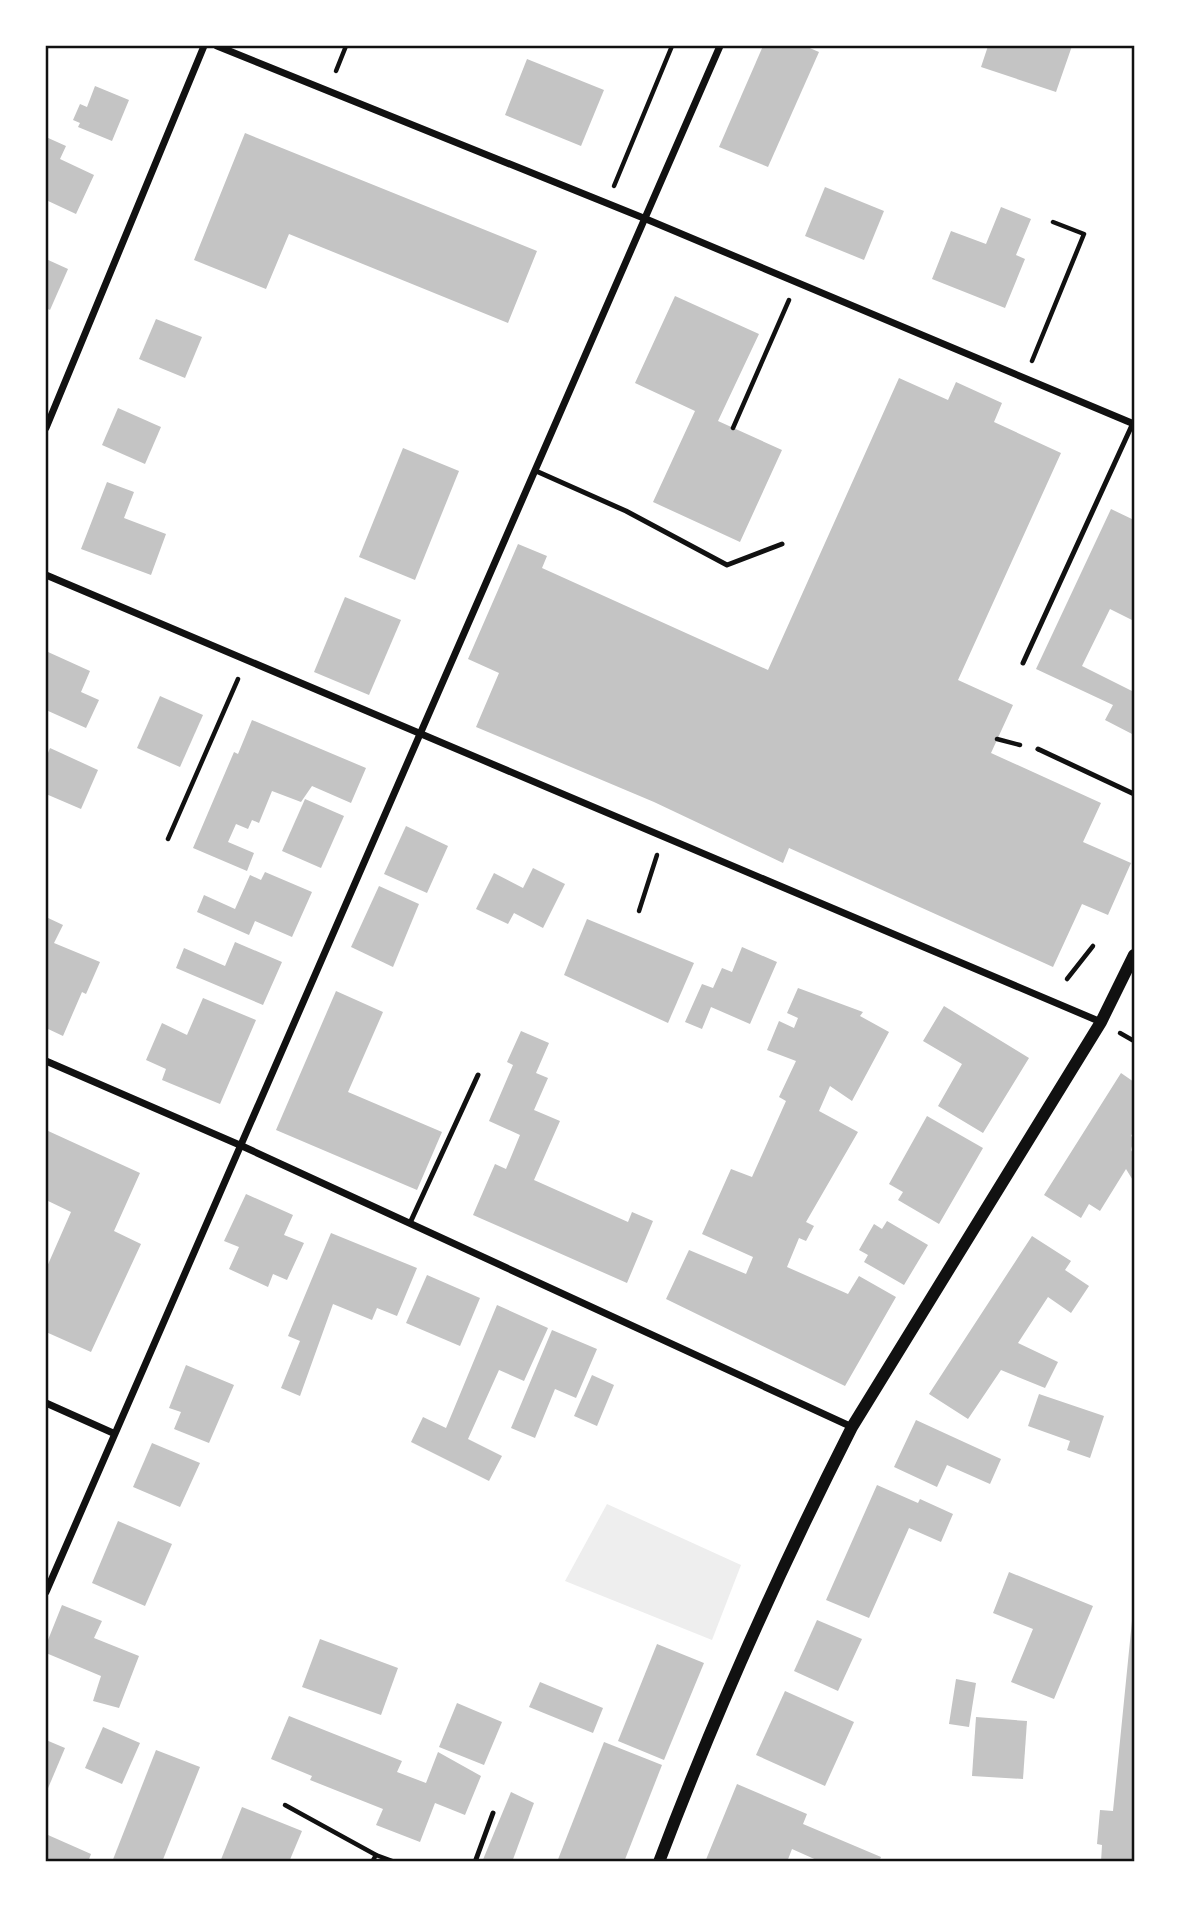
<svg xmlns="http://www.w3.org/2000/svg" width="1180" height="1907" font-family="Lora,serif">
	<rect width="100%" height="100%" fill="#fff"/>
	<!-- green -->
	<path fill="#eee" d="M607 1504 741 1565 712 1640 565 1581Z"/>
	<!-- building -->
	<g fill="#c4c4c4">
		<path d="M763 46H805L819 52 768 167 719 147Z"/>
		<path d="M988 46H1072L1056 92 981 67Z"/>
		<path d="M527 59 604 90 581 146 505 115Z"/>
		<path d="M95 86 129 100 112 141 78 127 80 123 73 120 80 104 87 107Z"/>
		<path d="M245 133 537 251 508 323 289 234 266 289 194 260Z"/>
		<path d="M46 137 66 146 60 159 94 175 76 214 46 200Z"/>
		<path d="M825 187 884 211 864 260 805 236Z"/>
		<path d="M1001 207 1031 219 1016 255 1025 259 1005 308 932 279 951 231 986 244Z"/>
		<path d="M46 259 68 269 50 310 46 308Z"/>
		<path d="M675 296 759 334 718 421 782 450 740 542 653 502 695 411 635 383Z"/>
		<path d="M156 319 202 337 185 378 139 359Z"/>
		<path d="M899 378 948 400 956 382 1002 403 994 422 1061 453 958 680 1013 705 991 753 1101 803 1083 842 1131 863 1108 915 1082 904 1053 967 789 848 783 863 654 802 476 727 499 673 468 659 518 544 547 556 542 568 768 670Z"/>
		<path d="M118 408 161 427 145 464 102 445Z"/>
		<path d="M403 448 459 471 415 580 359 557Z"/>
		<path d="M107 482 134 492 124 518 166 534 151 575 81 549Z"/>
		<path d="M1111 509 1134 520V621L1110 609 1082 666 1134 692V735L1105 720 1113 705 1036 669Z"/>
		<path d="M345 597 401 620 369 695 314 672Z"/>
		<path d="M48 652 90 671 81 692 99 700 86 728 46 710Z"/>
		<path d="M160 696 203 715 180 767 137 748Z"/>
		<path d="M252 720 366 768 351 803 312 786 301 802 272 791 259 823 252 820 248 829 236 824 228 842 254 853 247 871 193 848 234 752 238 754Z"/>
		<path d="M50 748 98 770 81 809 46 794V758Z"/>
		<path d="M305 799 344 816 321 868 282 851Z"/>
		<path d="M406 826 448 846 427 893 384 874Z"/>
		<path d="M533 868 565 884 543 928 514 913 508 924 476 909 494 873 523 888Z"/>
		<path d="M265 872 312 892 292 937 255 921 249 935 197 912 204 895 235 909 250 875 261 880Z"/>
		<path d="M379 886 419 904 393 967 351 947Z"/>
		<path d="M46 917 63 925 54 943 100 962 86 994 82 992 63 1036 46 1028Z"/>
		<path d="M587 919 694 963 668 1023 564 975Z"/>
		<path d="M235 942 282 962 263 1005 176 968 184 948 225 966Z"/>
		<path d="M742 947 777 962 750 1024 711 1007 702 1029 685 1022 702 984 713 988 722 968 732 972Z"/>
		<path d="M798 988 863 1012 860 1016 889 1032 852 1101 830 1086 819 1111 858 1132 806 1222 814 1226 806 1241 799 1238 787 1267 848 1294 859 1276 896 1297 845 1386 666 1299 689 1250 746 1274 753 1257 702 1234 731 1169 752 1177 786 1101 779 1097 796 1061 767 1050 779 1021 794 1028 798 1018 787 1013Z"/>
		<path d="M336 991 383 1012 348 1092 442 1132 417 1190 276 1130Z"/>
		<path d="M203 998 256 1020 220 1104 162 1080 166 1069 146 1060 162 1023 187 1035Z"/>
		<path d="M944 1006 1029 1058 983 1133 938 1106 962 1064 923 1041Z"/>
		<path d="M521 1031 549 1043 536 1073 548 1078 534 1110 560 1121 534 1180 628 1222 632 1212 653 1221 627 1283 473 1215 495 1164 506 1169 520 1135 489 1121 513 1065 507 1062Z"/>
		<path d="M1121 1073 1134 1082V1130L1131 1136 1134 1138 1131 1150 1134 1155V1182L1126 1169 1100 1211 1089 1204 1081 1218 1044 1195Z"/>
		<path d="M927 1116 983 1148 939 1224 898 1200 903 1192 889 1184Z"/>
		<path d="M46 1130 140 1173 114 1231 141 1244 91 1352 46 1332V1269L71 1212 46 1200Z"/>
		<path d="M246 1194 293 1215 284 1235 304 1243 287 1280 273 1274 268 1287 229 1269 239 1247 224 1241Z"/>
		<path d="M887 1221 928 1245 904 1285 864 1262 868 1255 859 1250 874 1224 882 1229Z"/>
		<path d="M331 1233 417 1268 397 1316 377 1308 372 1320 333 1304 300 1396 281 1388 300 1341 288 1336Z"/>
		<path d="M1032 1236 1071 1261 1065 1270 1089 1286 1071 1313 1048 1297 1018 1343 1058 1362 1045 1388 1001 1370 968 1419 929 1394Z"/>
		<path d="M427 1275 480 1298 460 1346 406 1323Z"/>
		<path d="M497 1305 548 1328 524 1381 499 1370 468 1439 502 1456 489 1481 411 1442 423 1417 446 1428Z"/>
		<path d="M552 1330 597 1349 576 1398 555 1389 535 1438 511 1428Z"/>
		<path d="M186 1365 234 1385 209 1443 174 1429 181 1412 169 1408Z"/>
		<path d="M592 1375 614 1385 597 1426 574 1416Z"/>
		<path d="M1039 1394 1104 1416 1090 1458 1067 1450 1070 1441 1028 1426Z"/>
		<path d="M916 1420 1001 1459 990 1484 947 1465 937 1487 894 1467Z"/>
		<path d="M152 1443 200 1463 180 1507 133 1487Z"/>
		<path d="M877 1485 918 1503 920 1499 953 1514 941 1542 909 1528 869 1618 826 1600Z"/>
		<path d="M118 1521 172 1544 145 1606 92 1583Z"/>
		<path d="M1009 1572 1093 1606 1054 1699 1011 1682 1033 1629 993 1613Z"/>
		<path d="M62 1605 102 1621 94 1638 139 1656 119 1708 93 1701 101 1676 46 1653V1645Z"/>
		<path d="M1133 1611 1134 1862H1101L1102 1845 1097 1844 1100 1810 1113 1811Z"/>
		<path d="M817 1620 862 1639 838 1691 794 1671Z"/>
		<path d="M320 1639 398 1668 381 1715 302 1687Z"/>
		<path d="M657 1644 704 1663 664 1760 618 1741Z"/>
		<path d="M956 1679 976 1683 969 1727 949 1724Z"/>
		<path d="M540 1682 603 1708 593 1733 529 1707Z"/>
		<path d="M785 1691 854 1722 825 1786 756 1755Z"/>
		<path d="M457 1703 502 1722 484 1765 439 1747Z"/>
		<path d="M289 1716 402 1761 397 1772 426 1783 438 1752 481 1776 465 1815 435 1803 420 1842 376 1825 383 1809 310 1780 312 1776 271 1759Z"/>
		<path d="M976 1717 1027 1721 1023 1779 972 1776Z"/>
		<path d="M103 1727 140 1743 122 1784 85 1768Z"/>
		<path d="M46 1740 65 1748 46 1793Z"/>
		<path d="M604 1742 662 1765 624 1862H557Z"/>
		<path d="M156 1750 200 1767 162 1862H112Z"/>
		<path d="M737 1784 807 1814 803 1824 881 1857 879 1862H821L792 1849 787 1862H705Z"/>
		<path d="M511 1792 534 1803 512 1862H482Z"/>
		<path d="M242 1807 302 1831 289 1862H220Z"/>
		<path d="M48 1835 91 1854 88 1862H46Z"/>
	</g>
	<g fill="none" stroke-linecap="round" stroke-linejoin="round">
		<!-- path -->
		<g stroke="#111" stroke-width="4.5">
			<path d="M336 71 346 46"/>
			<path d="M614 186 672 46"/>
			<path d="M1032 361 1084 234 1053 222"/>
			<path d="M733 428 789 300"/>
			<path d="M997 739 1020 745"/>
			<path d="M168 839 238 679"/>
			<path d="M639 911 657 855"/>
			<path d="M1067 979 1093 946"/>
			<path d="M1120 1033 1134 1041"/>
			<path d="M285 1805 376 1855"/>
			<path d="M372 1862 376 1855 395 1862"/>
		</g>
		<!-- service -->
		<g stroke="#111" stroke-width="5">
			<path d="M536 471 626 511 727 565 782 544"/>
			<path d="M1023 663 1133 423"/>
			<path d="M1038 749 1134 794"/>
			<path d="M410 1223 478 1075"/>
			<path d="M475 1862 493 1813"/>
		</g>
		<!-- minor -->
		<g stroke="#111" stroke-width="7">
			<path d="M217 46 646 219 1134 424"/>
			<path d="M46 428 204 46"/>
			<path d="M46 575 1101 1022"/>
			<path d="M46 1061 242 1146 852 1427"/>
			<path d="M46 1403 113 1433"/>
			<path d="M46 1592 720 46"/>
		</g>
		<!-- tertiary -->
		<path stroke="#111" stroke-width="12" d="M659 1862C715 1714 781 1567 852 1427L1101 1022 1134 955"/>
	</g>
	<!-- border -->
	<rect width="1180" height="1907" fill="none" stroke="#ffffff" stroke-width="94"/>
	<rect x="47" y="47" width="1086" height="1813" fill="none" stroke="#111" stroke-width="2.5"/>
</svg>
